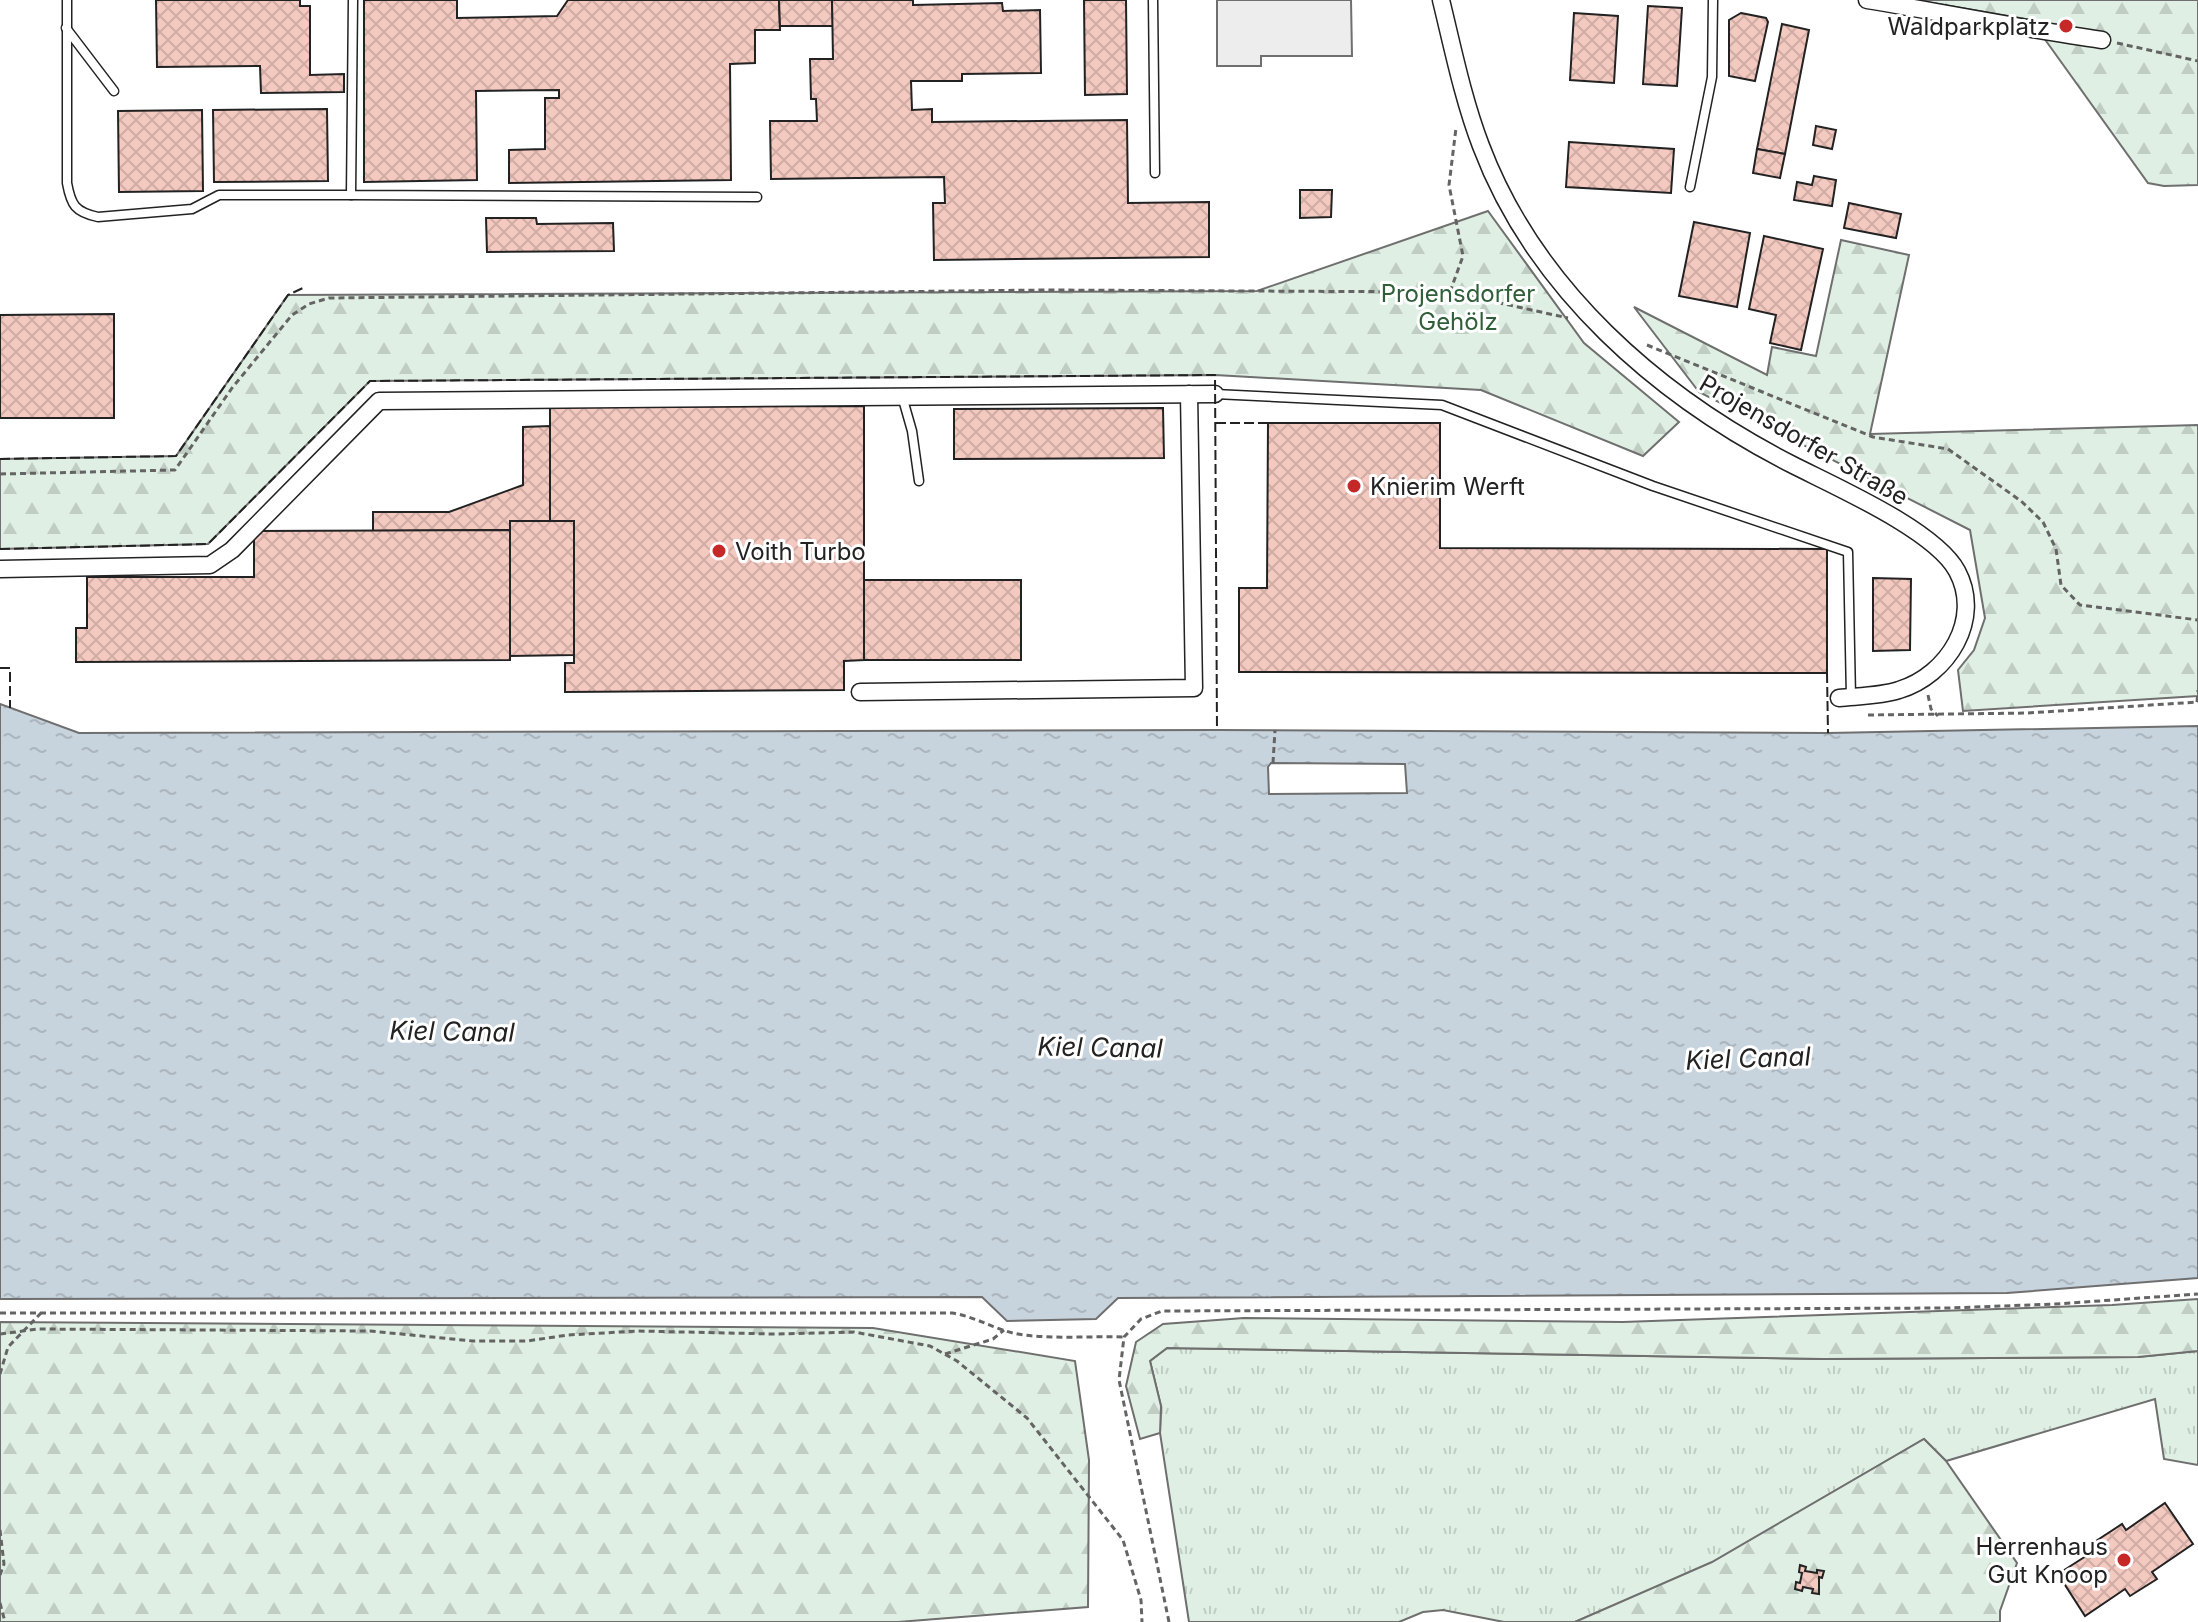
<svg xmlns="http://www.w3.org/2000/svg" width="2198" height="1622" font-family="Inter,sans-serif">
	<defs>
		<pattern id="grass-tufts" width="24" height="20" patternUnits="userSpaceOnUse" patternTransform="scale(2)"><rect width="24" height="20" fill="#e0efe3"/><path d="M3 7l-1-3M5 7V3M7 7l1-3M15 17l-1-3M17 17v-4M19 17l1-3" fill="none" stroke="#c0cdc2"/></pattern>
		<pattern id="forest-firs" width="22" height="20" patternUnits="userSpaceOnUse" patternTransform="scale(2)"><rect width="22" height="20" fill="#e0efe3"/><path d="M5 1l3.5 6h-7zM16 11l3.5 6h-7z" fill="#c0cdc2"/></pattern>
		<pattern id="water-ripples" width="26" height="14" patternUnits="userSpaceOnUse" patternTransform="scale(2)"><rect width="26" height="14" fill="#c7d3dd"/><path d="M2 4q2-2 4 0t4 0M15 11q2-2 4 0t4 0" fill="none" stroke="#abb5bd"/></pattern>
		<pattern id="building-cross-hatch" width="8" height="8" patternUnits="userSpaceOnUse" patternTransform="scale(2)"><rect width="8" height="8" fill="#f3c9c0"/><path d="M0 0l8 8M0 8l8-8" fill="none" stroke="#d0aca5"/></pattern>
	</defs>
	<rect width="100%" height="100%" fill="#fff"/>
	<!-- grass -->
	<path fill="url(#grass-tufts)" stroke="#6f6f6f" stroke-width="2" d="M1167 1348 1823 1359 2138 1357 2198 1351V1465L2164 1459 2155 1399 1946 1461 1924 1439 1712 1563 1575 1622H1504L1443 1610 1423 1612 1399 1622H1189L1160 1433 1161 1406 1150 1361Z"/>
	<!-- forest -->
	<g fill="url(#forest-firs)" stroke="#6f6f6f" stroke-width="2">
		<path d="M1915 0H2198V185L2164 186 2148 183 2031 20Z"/>
		<path d="M1488 211 1584 343 1679 422 1643 456 1481 390 1215 375 370 381 208 544 0 549V459L176 456 288 295 1257 291Z"/>
		<path d="M1841 240 1909 255 1870 434 2198 425V696L1963 711 1958 670 1974 650 1985 618 1970 530 1699 392 1634 307 1767 375 1772 347 1816 356Z"/>
		<path d="M2198 1299V1351L2138 1357 1823 1359 1167 1348 1150 1361 1161 1406 1160 1433 1140 1439 1126 1386 1136 1342 1163 1324 1244 1318 1623 1322 2112 1305Z"/>
		<path d="M0 1322 873 1328 1075 1361 1089 1460 1088 1607 898 1622H0Z"/>
		<path d="M1924 1439 1946 1461 2017 1563 2000 1611V1622H1575L1712 1562Z"/>
	</g>
	<!-- parking -->
	<path fill="#ededed" stroke="#6f6f6f" stroke-width="2" d="M1217 0H1351L1352 56H1261V66H1217Z"/>
	<!-- water -->
	<path fill="url(#water-ripples)" stroke="#6f6f6f" stroke-width="2" d="M0 704 79 733 1217 730 1828 733 2198 726V1278L2007 1293 1118 1298 1096 1319 1007 1321 982 1297 0 1299Z"/>
	<!-- pier -->
	<path fill="#fff" stroke="#6f6f6f" stroke-width="2" d="M1271 763 1405 764 1407 793 1269 794 1268 767Z"/>
	<!-- building -->
	<g fill="url(#building-cross-hatch)" stroke="#222" stroke-width="2">
		<path d="M156 0H300V6H310V75L344 74V92L261 93 260 66 157 67Z"/>
		<path d="M364 0H457V18L557 16 568 0H779L780 30H755V63L730 64 731 180 509 183V150L545 149V98H559V90L476 91 477 180 364 182Z"/>
		<path d="M779 0H832L833 26H780Z"/>
		<path d="M832 0H913V5L1002 3 1003 11 1040 10 1041 73 962 74V81H911L912 110 932 109V122L1127 120 1128 203 1209 202V257L934 260 933 203H945L944 177 771 179 770 121H817L816 99H811L810 59H833Z"/>
		<path d="M1084 0H1126L1127 94 1085 95Z"/>
		<path d="M1648 6 1682 8 1677 86 1643 84Z"/>
		<path d="M1574 13 1618 16 1614 83 1570 80Z"/>
		<path d="M1741 13 1766 18 1768 22 1755 81 1729 76V20Z"/>
		<path d="M1782 24 1809 30 1785 154 1757 149Z"/>
		<path d="M327 109 328 181 214 182 213 110Z"/>
		<path d="M202 110 203 191 119 192 118 111Z"/>
		<path d="M1816 126 1836 130 1832 149 1813 145Z"/>
		<path d="M1569 142 1674 149 1671 193 1566 187Z"/>
		<path d="M1757 149 1785 154 1780 178 1753 173Z"/>
		<path d="M1814 176 1836 180 1832 206 1794 200 1797 182 1812 185Z"/>
		<path d="M1300 190H1332L1331 217 1300 218Z"/>
		<path d="M1849 203 1901 214 1896 238 1844 228Z"/>
		<path d="M486 218H536L537 224 613 223 614 251 487 252Z"/>
		<path d="M1694 222 1750 233 1737 307 1679 296Z"/>
		<path d="M1764 236 1823 249 1801 350 1770 343 1776 315 1749 309Z"/>
		<path d="M114 314V418H0V315Z"/>
		<path d="M864 406V660L844 661V690L565 692V663H574V521H550V407Z"/>
		<path d="M1163 408 1164 458 954 459V409Z"/>
		<path d="M1268 423H1440V548L1827 549V673L1239 672V588H1267Z"/>
		<path d="M550 426V521H510V530L373 531V512H449L523 485V427Z"/>
		<path d="M510 521H574V655L510 656Z"/>
		<path d="M510 530V660L76 662V628H87V577H254V531Z"/>
		<path d="M1873 578 1911 579 1910 650 1873 651Z"/>
		<rect x="864" y="580" width="157" height="80"/>
		<path d="M2165 1503 2193 1544 2152 1572 2157 1579 2130 1596 2125 1589 2085 1616 2058 1574 2097 1549 2093 1543 2122 1524 2126 1530Z"/>
		<path d="M1800 1565 1806 1567 1805 1571 1817 1573V1570L1824 1571 1822 1578 1819 1577V1594L1812 1593 1813 1589 1803 1587 1802 1591 1795 1589 1796 1582 1800 1583 1802 1573 1799 1572Z"/>
	</g>
	<g fill="none" stroke-linecap="round" stroke-linejoin="round">
		<!-- service casing -->
		<g stroke="#222" stroke-width="11">
			<g id="service">
				<path d="M67 0V183C71 205 75 212 98 217L192 209 219 195H351"/>
				<path d="M353 0 351 195 757 197"/>
				<path d="M1153 0 1155 173"/>
				<path d="M66 28 114 91"/>
				<path d="M1690 187 1712 77 1713 0"/>
				<path d="M1215 394 1442 405 1653 486 1848 552 1851 697"/>
				<path d="M902 396 912 431 919 481"/>
			</g>
		</g>
		<!-- minor casing -->
		<g stroke="#222" stroke-width="19">
			<g id="minor">
				<path d="M1441 0C1453 49 1463 99 1481 146 1535 289 1658 396 1791 464 1834 486 1935 530 1957 571 1983 619 1948 675 1899 690 1881 696 1859 696 1839 698"/>
				<path d="M1867 0C1946 13 2023 29 2102 40"/>
				<path d="M0 569 210 565 232 550 379 401 1215 394"/>
				<path d="M860 692 1194 688 1189 394"/>
			</g>
		</g>
		<!-- path -->
		<g stroke="#646464" stroke-width="3" stroke-dasharray="6 4" stroke-linecap="butt">
			<path d="M2117 43 2198 61"/>
			<path d="M1450 292 1463 256 1449 185 1456 128"/>
			<path d="M1647 345 1873 437 1948 449 2021 501 2043 522 2056 549 2061 585 2080 605 2198 620"/>
			<path d="M0 474 175 470 232 388 292 315 309 304 329 298 1048 290 1450 292 1568 318"/>
			<path d="M1928 695 1931 709 1938 716"/>
			<path d="M2197 702 2198 690"/>
			<path d="M1868 715 2028 713 2198 702"/>
			<path d="M1273 763 1275 730"/>
			<path d="M0 1313H952C978 1317 998 1332 1024 1335 1056 1339 1091 1336 1124 1337"/>
			<path d="M0 1334 38 1329 370 1331 473 1341H527L568 1335 638 1331 774 1334 854 1332 930 1346 957 1361 1027 1418 1123 1540 1141 1600 1142 1622"/>
			<path d="M945 1354 993 1339 1004 1330"/>
			<path d="M0 1374 8 1347 41 1313"/>
			<path d="M0 1530 4 1564 0 1575"/>
			<path d="M0 1603 5 1622"/>
			<path d="M1169 1622 1119 1380 1124 1337 1141 1319 1162 1311 1950 1308 2056 1304 2198 1294"/>
		</g>
		<!-- service -->
		<use href="#service" stroke="#fff" stroke-width="8"/>
		<!-- minor -->
		<use href="#minor" stroke="#fff" stroke-width="16"/>
		<!-- fence -->
		<g stroke="#222" stroke-width="2" stroke-dasharray="10 4" stroke-linecap="butt">
			<path d="M1216 423H1268"/>
			<path d="M0 459 176 456 288 295 305 287"/>
			<path d="M0 549 208 544 370 381 1215 375 1217 730"/>
			<path d="M0 668H10V708"/>
			<path d="M1827 673 1828 733"/>
		</g>
	</g>
	<!-- markers -->
	<g fill="#c62828" stroke="#fff" stroke-width="3">
		<circle cx="2066" cy="26" r="8"/>
		<circle cx="1354" cy="486" r="8"/>
		<circle cx="719" cy="551" r="8"/>
		<circle cx="2124" cy="1560" r="8"/>
	</g>
	<g text-anchor="middle" dominant-baseline="central" stroke-width="6" stroke-linejoin="round" paint-order="stroke">
		<!-- poi labels -->
		<g font-size="24" fill="#222" stroke="#fff" text-anchor="end">
			<text x="2050" y="26">Waldparkplatz</text>
			<text x="1370" y="486" text-anchor="start">Knierim Werft</text>
			<text x="735" y="551" text-anchor="start">Voith Turbo</text>
			<text x="2108" y="1546">Herrenhaus<tspan x="2108" dy="28">Gut Knoop</tspan></text>
		</g>
		<!-- park labels -->
		<g font-size="24" fill="#2f5e38" stroke="#fff">
			<text x="1458" y="293">Projensdorfer<tspan x="1458" dy="28">Gehölz</tspan></text>
		</g>
		<!-- street labels -->
		<g font-size="24" fill="#222" stroke="#fff">
			<text transform="translate(1804 440) rotate(30)">Projensdorfer Straße</text>
		</g>
		<!-- water labels -->
		<g font-size="26" font-style="italic" fill="#222" stroke="#fff">
			<text transform="translate(452 1031) rotate(1)">Kiel Canal</text>
			<text transform="translate(1100 1047) rotate(1)">Kiel Canal</text>
			<text transform="translate(1748 1058) rotate(-2)">Kiel Canal</text>
		</g>
	</g>
</svg>
